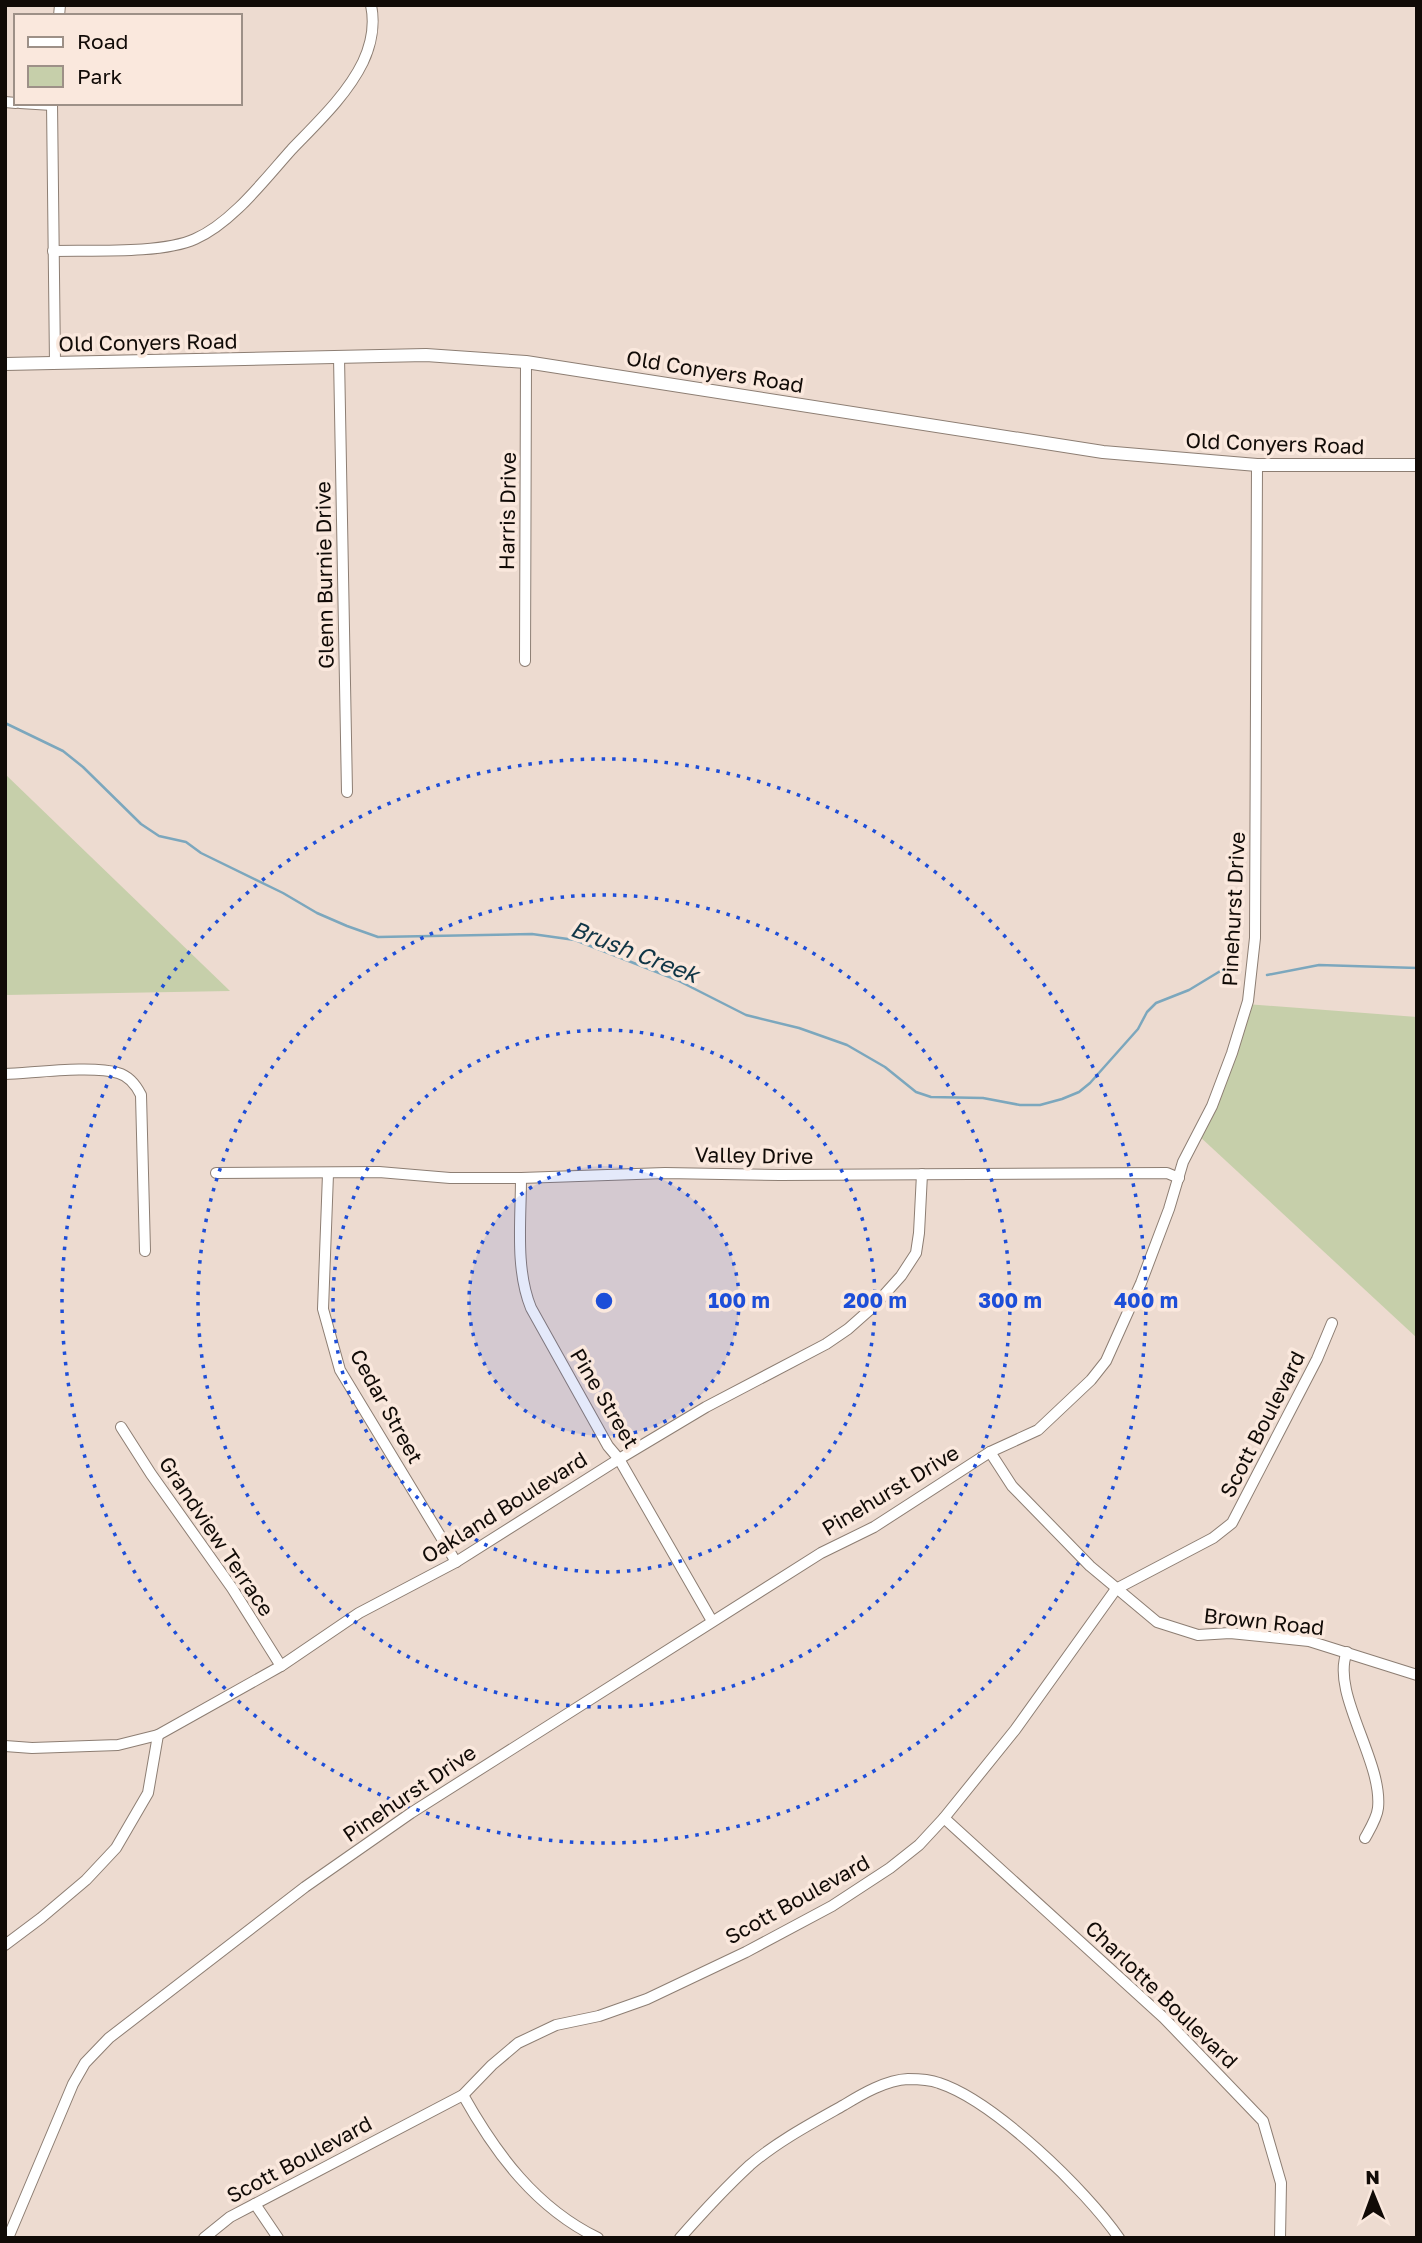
<svg xmlns="http://www.w3.org/2000/svg" width="1422" height="2243" font-family="'Golos Text',sans-serif">
	<rect width="100%" height="100%" fill="#eddbd0"/>
	<!-- green -->
	<g fill="#c6cfaa">
		<path d="M5 774 230 991 5 995Z"/>
		<path d="M1246 1004 1417 1017V1338L1198 1135Z"/>
	</g>
	<g fill="none" stroke-linecap="round" stroke-linejoin="round">
		<!-- stream -->
		<g stroke="#7ca7bd" stroke-width="2.5">
			<path d="M5 723 63 751 83 767 141 824 159 836 186 842 201 853 283 893 317 913 347 926 378 937 532 934 575 940 677 980 746 1015 799 1028 847 1045 885 1067 916 1092 931 1097 983 1098 1020 1105H1040L1062 1099 1079 1092 1090 1083 1138 1029 1147 1012 1156 1003 1189 990 1222 970 1240 972"/>
			<path d="M1267 975 1319 965 1417 968"/>
		</g>
		<!-- minor casing -->
		<g stroke="#8d7e73" stroke-width="12">
			<g id="minor">
				<path d="M59 16 60 5"/>
				<path d="M5 102 16 103"/>
				<path d="M20 103 52 105"/>
				<path d="M52 103 55 363"/>
				<path d="M53 251C91 250 162 254 195 239 232 223 265 179 292 149 317 123 347 95 363 62 371 45 375 24 371 5"/>
				<path d="M339 357 347 792"/>
				<path d="M525 661 526 362"/>
				<path d="M5 1074C33 1073 93 1065 118 1073 129 1076 136 1085 141 1095L145 1251"/>
				<path d="M216 1173 379 1172 450 1178H521L665 1173 780 1175 1167 1173 1179 1178"/>
				<path d="M328 1174 323 1309 340 1370 456 1562"/>
				<path d="M521 1178C521 1220 515 1269 531 1308L608 1446 619 1459 712 1621"/>
				<path d="M121 1427 151 1474 232 1588 281 1666"/>
				<path d="M990 1452 1012 1486 1090 1566 1157 1622 1198 1635 1230 1633 1309 1641 1417 1675"/>
				<path d="M1347 1652C1330 1692 1383 1761 1378 1808 1377 1818 1370 1829 1365 1838"/>
				<path d="M5 1746 32 1748 118 1745 158 1735 281 1666 359 1613 456 1562 619 1459 706 1407 826 1344 848 1329 874 1306 901 1276 916 1253 919 1233 922 1174"/>
				<path d="M944 1818 1164 2018 1263 2121 1281 2183 1280 2238"/>
				<path d="M5 1945 41 1918 86 1880 116 1848 148 1793 158 1735"/>
				<path d="M463 2095C496 2154 536 2208 598 2238"/>
				<path d="M255 2204 278 2238"/>
				<path d="M8 2238 73 2084 85 2063 109 2038 305 1887 411 1813 821 1553 874 1527 990 1452 1038 1430 1091 1380 1106 1361 1141 1283 1169 1209 1183 1162 1212 1106 1232 1053 1248 1001 1255 938 1257 465"/>
				<path d="M204 2238 230 2217 463 2095 492 2065 518 2043 556 2025 599 2016 647 1999 746 1952 832 1906 890 1868 919 1845 944 1818 1015 1730 1116 1589 1213 1538 1232 1523 1317 1359 1332 1323"/>
				<path d="M680 2238C702 2213 725 2188 750 2165 778 2141 812 2123 844 2105 862 2094 886 2080 908 2079 917 2079 931 2080 939 2083 994 2101 1086 2190 1119 2238"/>
			</g>
		</g>
		<!-- tertiary casing -->
		<g stroke="#8d7e73" stroke-width="14">
			<path id="tertiary" d="M5 364 426 355 526 362 1103 452 1257 465H1417"/>
		</g>
		<!-- minor -->
		<use href="#minor" stroke="#fff" stroke-width="10"/>
		<!-- tertiary -->
		<use href="#tertiary" stroke="#fff" stroke-width="12"/>
	</g>
	<!-- distance rings -->
	<circle cx="604" cy="1301" r="135" fill="#1d4ed8" fill-opacity=".12"/>
	<g fill="none" stroke="#1d4ed8" stroke-width="3.5" stroke-dasharray="3.5 7">
		<circle cx="604" cy="1301" r="135"/>
		<circle cx="604" cy="1301" r="271"/>
		<circle cx="604" cy="1301" r="406"/>
		<circle cx="604" cy="1301" r="542"/>
	</g>
	<g text-anchor="middle" dominant-baseline="central" stroke-width="7" stroke-linejoin="round" paint-order="stroke">
		<!-- street labels -->
		<g font-size="21" fill="#110b07" stroke="#fae8dd">
			<text transform="translate(148 342) rotate(-1)">Old Conyers Road</text>
			<text transform="translate(715 371) rotate(9)">Old Conyers Road</text>
			<text transform="translate(1275 443) rotate(2)">Old Conyers Road</text>
			<text transform="translate(507 511) rotate(-89)">Harris Drive</text>
			<text transform="translate(324 575) rotate(-91)">Glenn Burnie Drive</text>
			<text transform="translate(1233 909) rotate(-87)">Pinehurst Drive</text>
			<text transform="translate(754 1155) rotate(1)">Valley Drive</text>
			<text transform="translate(605 1398) rotate(59)">Pine Street</text>
			<text transform="translate(387 1406) rotate(61)">Cedar Street</text>
			<text transform="translate(1262 1424) rotate(-63)">Scott Boulevard</text>
			<text transform="translate(890 1490) rotate(-31)">Pinehurst Drive</text>
			<text transform="translate(504 1507) rotate(-32)">Oakland Boulevard</text>
			<text transform="translate(217 1536) rotate(56)">Grandview Terrace</text>
			<text transform="translate(1264 1621) rotate(6)">Brown Road</text>
			<text transform="translate(409 1793) rotate(-34)">Pinehurst Drive</text>
			<text transform="translate(797 1899) rotate(-29)">Scott Boulevard</text>
			<text transform="translate(1162 1994) rotate(44)">Charlotte Boulevard</text>
			<text transform="translate(299 2159) rotate(-28)">Scott Boulevard</text>
		</g>
		<!-- water labels -->
		<g font-size="23" font-style="italic" fill="#0f3546" stroke="#fae8dd">
			<text transform="translate(635 951) rotate(21)">Brush Creek</text>
		</g>
	</g>
	<circle cx="604" cy="1301" r="10" fill="#1d4ed8" stroke="#fae8dd" stroke-width="3.5"/>
	<g font-size="21" text-anchor="middle" font-weight="bold" fill="#1d4ed8" stroke="#fae8dd" stroke-width="7" stroke-linejoin="round" paint-order="stroke">
		<text x="739" y="1308">100 m</text>
		<text x="875" y="1308">200 m</text>
		<text x="1010" y="1308">300 m</text>
		<text x="1146" y="1308">400 m</text>
	</g>
	<!-- border -->
	<rect width="1422" height="2243" fill="none" stroke="#110b07" stroke-width="14"/>
	<!-- legend -->
	<rect x="14" y="14" width="228" height="91" fill="#fae8dd" stroke="#9d9087" stroke-width="2"/>
	<rect x="28" y="37" width="35" height="10" fill="#ffffff" stroke="#9d9087" stroke-width="2"/>
	<text x="77" y="49" font-size="21" fill="#110b07">Road</text>
	<rect x="28" y="66" width="35" height="21" fill="#c6cfaa" stroke="#9d9087" stroke-width="2"/>
	<text x="77" y="84" font-size="21" fill="#110b07">Park</text>
	<!-- north arrow -->
	<g transform="translate(1373 2194) rotate(359)" stroke="#fae8dd" stroke-width="5" paint-order="stroke">
	<path d="M0-5L12 26L0 18L-12 26Z" fill="#110b07"/>
	<text y="-10" font-size="19" font-weight="bold" text-anchor="middle" fill="#110b07">N</text>
	</g>
</svg>
